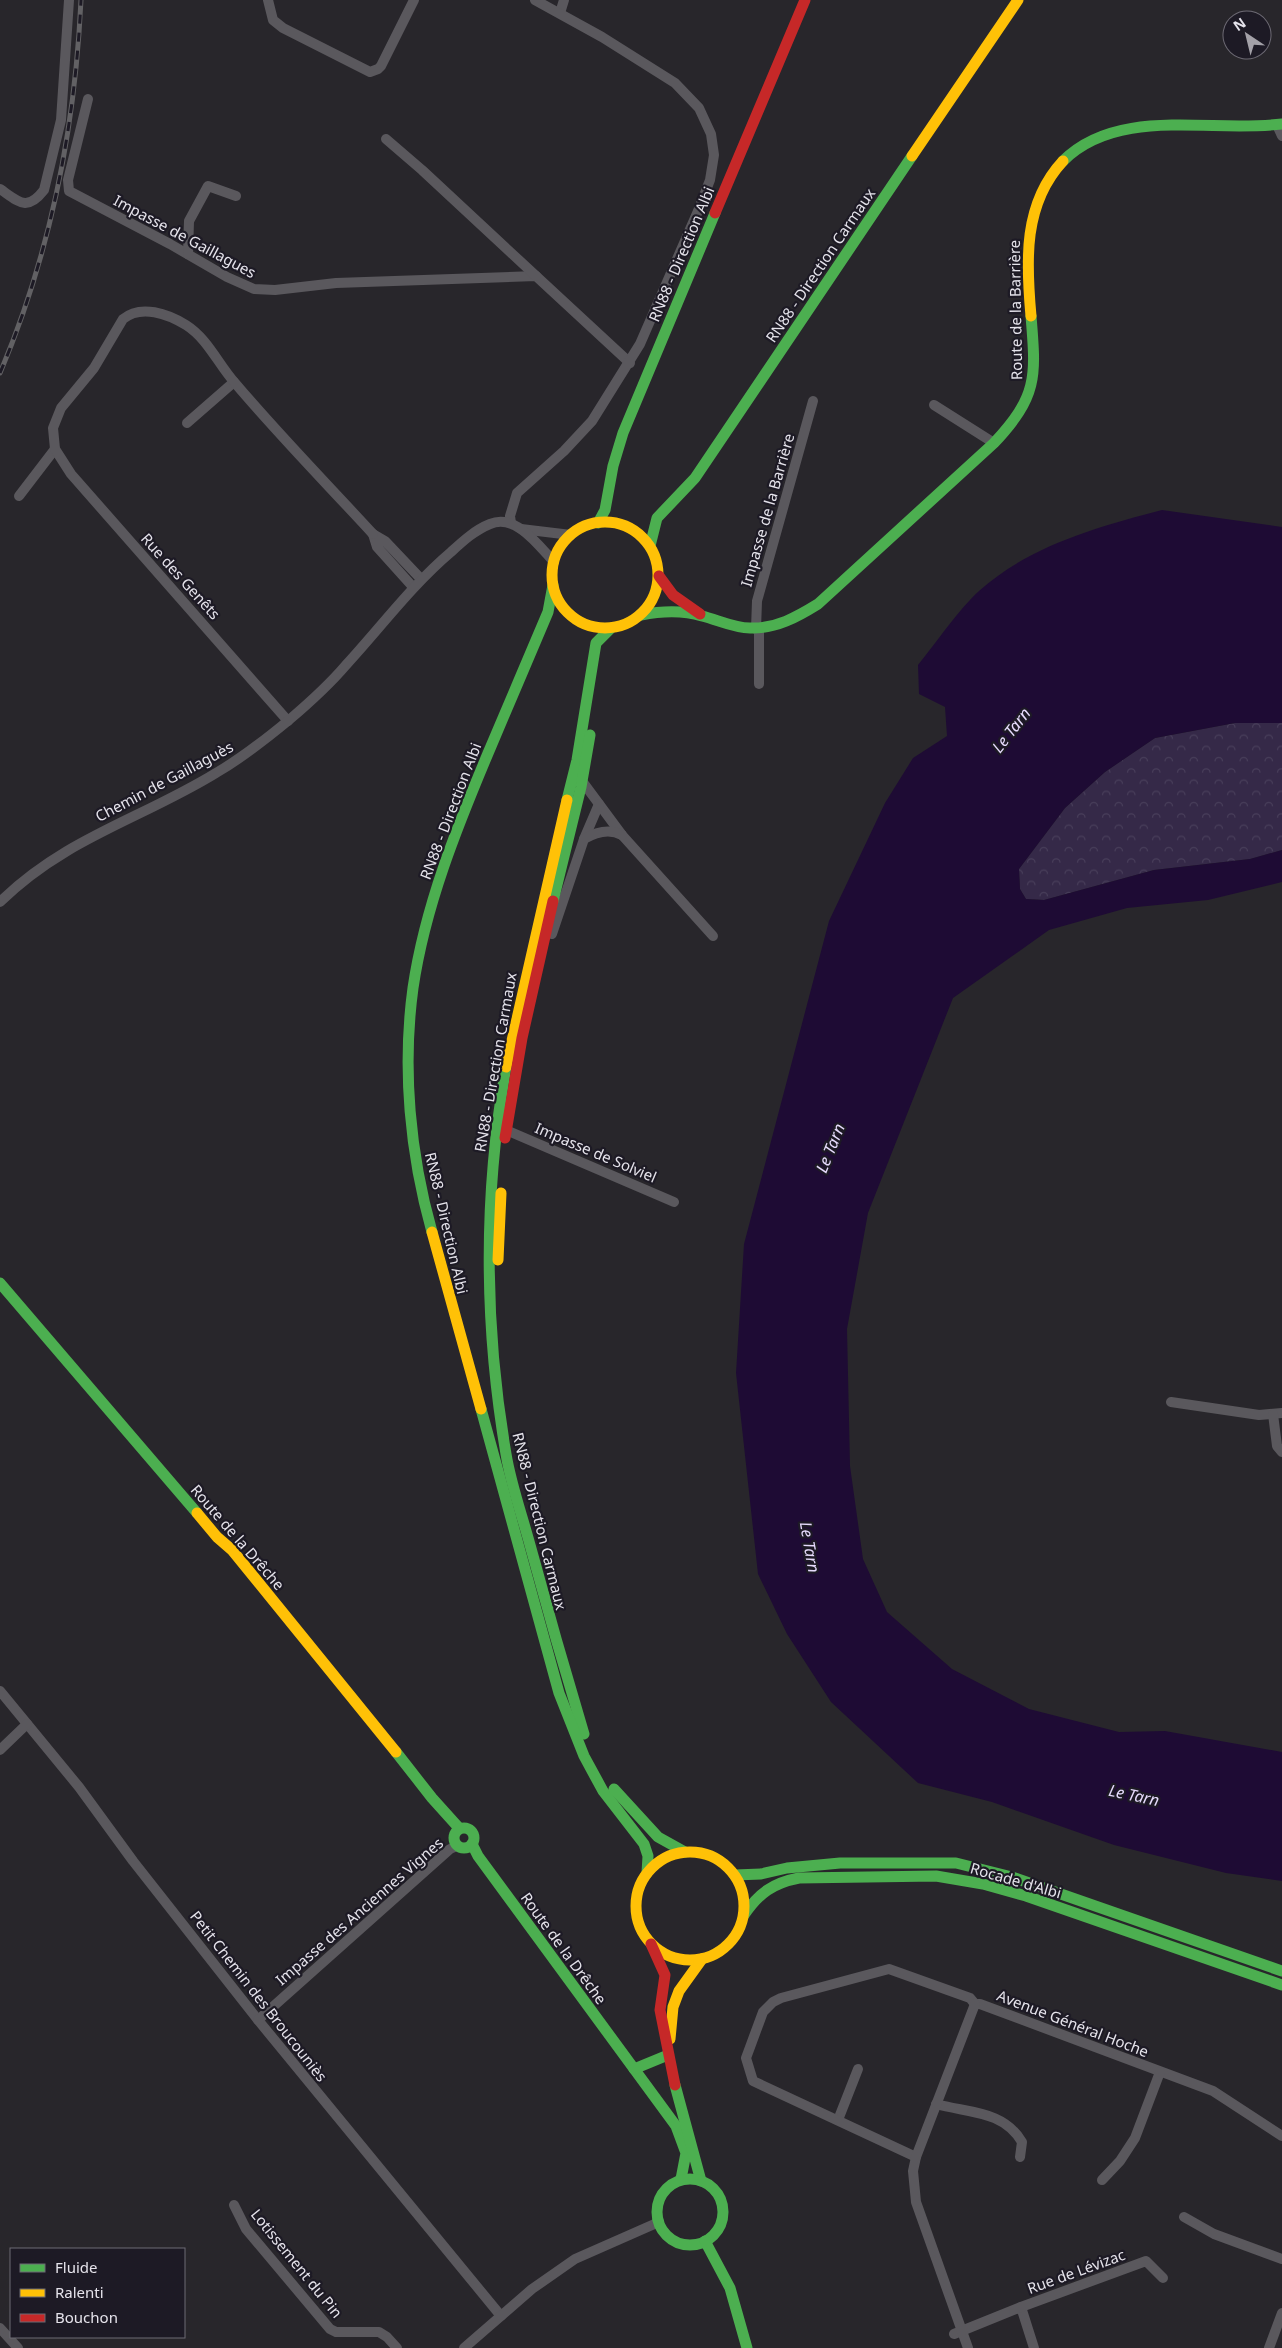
<svg xmlns="http://www.w3.org/2000/svg" width="1282" height="2348" font-family="'Noto Sans',sans-serif">
	<defs>
		<pattern id="forest-crowns" width="20" height="18" patternUnits="userSpaceOnUse" patternTransform="scale(1.25)"><rect width="20" height="18" fill="#352948"/><path d="M2 6a3 3 0 1 1 6 0M12 15a3 3 0 1 1 6 0" fill="none" stroke="#483e5a"/></pattern>
	</defs>
	<rect width="100%" height="100%" fill="#28262b"/>
	<!-- forest -->
	<path fill="url(#forest-crowns)" d="M1235 723H1282V850L1250 859 1154 870 1044 900 1026 899 1020 889 1019 869 1065 808 1105 772 1155 738Z"/>
	<!-- water -->
	<path fill="#1e0b34" d="M1162 510 1282 527V723H1235L1155 738 1105 772 1065 808 1019 869 1020 889 1026 899 1044 900 1154 870 1250 859 1282 850V882L1208 900 1127 908 1049 930 953 998 868 1213 847 1329 850 1466 863 1559 887 1612 952 1669 1029 1709 1119 1732 1165 1731 1282 1752V1881L1226 1873 1114 1845 992 1802 918 1783 831 1702 787 1634 758 1574 736 1373 744 1244 829 921 885 803 913 758 947 736 945 707 919 694 918 665C936 643 959 609 979 591 1029 546 1097 527 1162 510Z"/>
	<g fill="none" stroke-linecap="round" stroke-linejoin="round">
		<!-- street -->
		<g stroke="#5a585d" stroke-width="10">
			<path d="M268 0 273 20 283 28 370 72 378 69 381 66 414 0"/>
			<path d="M560 13 564 0"/>
			<path d="M88 99 68 180 69 191 170 244 227 277 254 289 275 290 336 283 536 276 630 363"/>
			<path d="M1277 125 1282 136"/>
			<path d="M386 139 422 170 536 276"/>
			<path d="M0 189C19 202 27 212 44 190L61 120 69 0"/>
			<path d="M188 254 189 221 208 186 236 196"/>
			<path d="M934 405 994 443"/>
			<path d="M187 423 234 382"/>
			<path d="M19 496 55 449"/>
			<path d="M511 523 510 516 517 493 564 451 592 421 640 344 698 211 710 180 714 155 711 134 699 108 675 83 602 37 535 0"/>
			<path d="M521 529 571 535"/>
			<path d="M413 587 377 547 373 534 385 541 421 579"/>
			<path d="M759 628V684"/>
			<path d="M756 629 757 601 813 401"/>
			<path d="M288 721 71 474 55 449 53 428 61 408 94 368 123 319C141 304 168 314 186 325 208 339 218 364 235 383 279 435 327 484 373 534"/>
			<path d="M582 781 622 835 713 936"/>
			<path d="M584 839 599 804"/>
			<path d="M0 902C65 838 141 819 216 773 242 758 266 739 289 720 309 703 329 685 346 665 381 627 411 586 451 552 463 541 475 530 490 524 516 513 539 546 554 562"/>
			<path d="M552 934 584 839C596 832 609 828 622 835"/>
			<path d="M506 1130 674 1202"/>
			<path d="M1171 1402 1259 1415 1282 1413"/>
			<path d="M1273 1414 1277 1446 1282 1452"/>
			<path d="M0 1691 79 1787 133 1861 258 2020 501 2316"/>
			<path d="M0 1750 27 1724"/>
			<path d="M975 2004H980L1213 2091 1282 2136"/>
			<path d="M258 2020 450 1849 457 1846"/>
			<path d="M936 2104C968 2113 1003 2110 1022 2142L1020 2157"/>
			<path d="M838 2120 858 2069"/>
			<path d="M916 2157 753 2081 746 2058 763 2012 773 2002 781 1998 889 1969 970 1998 975 2004"/>
			<path d="M1102 2180 1120 2161 1135 2138 1160 2072"/>
			<path d="M234 2205 246 2229 330 2329 336 2332H379L387 2337 397 2348"/>
			<path d="M1184 2217 1214 2234 1282 2259"/>
			<path d="M1021 2307 1034 2348"/>
			<path d="M0 2328 18 2348"/>
			<path d="M954 2334 1021 2307 1146 2261 1163 2278"/>
			<path d="M464 2348 532 2289 575 2259 659 2222"/>
			<path d="M968 2348 916 2202 913 2171 916 2157 975 2004"/>
			<path d="M1269 2348 1282 2313"/>
		</g>
		<!-- fast -->
		<g stroke="#4caf50" stroke-width="11">
			<path d="M1063 161C1118 106 1211 133 1282 124"/>
			<path d="M598 523 605 510 613 466 623 433 715 213"/>
			<path d="M650 546 657 518 695 478 912 156"/>
			<path d="M641 615C662 611 682 610 702 616 718 620 734 628 750 628 776 629 797 617 818 604L994 443C1038 396 1036 377 1031 316"/>
			<path d="M567 800 577 760 596 643 611 628"/>
			<path d="M553 901 581 787 590 735"/>
			<path d="M506 1067C483 1197 484 1325 506 1454 511 1485 522 1515 530 1545 547 1608 565 1671 584 1734"/>
			<path d="M432 1232C410 1154 402 1069 413 988 425 906 457 827 489 751 509 705 528 658 548 612L553 585"/>
			<path d="M0 1283 197 1513"/>
			<path d="M481 1409 559 1693 584 1756 603 1791 644 1844 648 1856 647 1873"/>
			<path d="M396 1752 432 1798 459 1828"/>
			<path d="M614 1789 658 1837 685 1852"/>
			<circle cx="464" cy="1838" r="10"/>
			<path d="M472 1844 478 1856 676 2126 686 2153 681 2179"/>
			<path d="M735 1875 761 1874 787 1868 840 1863H956L1012 1877 1282 1971"/>
			<path d="M744 1915C759 1893 773 1883 799 1878L936 1876 983 1884 1026 1896 1282 1985"/>
			<path d="M634 2069 668 2055"/>
			<path d="M675 2085 701 2181"/>
			<circle cx="690" cy="2212" r="33"/>
			<path d="M705 2241 730 2288 747 2348"/>
		</g>
		<!-- slow -->
		<g stroke="#ffc107" stroke-width="11">
			<path d="M912 156 1018 0"/>
			<path d="M1031 316C1026 261 1023 204 1063 161"/>
			<circle cx="605" cy="575" r="53"/>
			<path d="M506 1067 567 800"/>
			<path d="M432 1232 481 1409"/>
			<path d="M498 1260 501 1193"/>
			<path d="M197 1513 217 1537 232 1550 396 1752"/>
			<circle cx="690" cy="1906" r="54"/>
			<path d="M670 2039 673 2007 679 1991 702 1959"/>
		</g>
		<!-- jam -->
		<g stroke="#c62828" stroke-width="11">
			<path d="M715 213 805 0"/>
			<path d="M659 576 673 595 700 614"/>
			<path d="M505 1138 522 1038 553 901"/>
			<path d="M651 1944 665 1975 660 2010 675 2085"/>
		</g>
		<!-- rail casing -->
		<g stroke="#626164" stroke-width="5">
			<path id="rail" d="M0 373C50 255 75 128 81 0"/>
		</g>
		<!-- rail -->
		<use href="#rail" stroke="#1d1a25" stroke-width="3" stroke-dasharray="9" stroke-linecap="butt"/>
	</g>
	<g text-anchor="middle" dominant-baseline="central" stroke-width="4.5" stroke-linejoin="round" paint-order="stroke">
		<!-- street labels -->
		<g font-size="15" fill="#e5e3eb" stroke="#1d1a25">
			<text transform="translate(185 236) rotate(28)">Impasse de Gaillagues</text>
			<text transform="translate(681 254) rotate(-67)">RN88 - Direction Albi</text>
			<text transform="translate(820 265) rotate(-56)">RN88 - Direction Carmaux</text>
			<text transform="translate(1015 310) rotate(-91)">Route de la Barrière</text>
			<text transform="translate(767 510) rotate(-74)">Impasse de la Barrière</text>
			<text transform="translate(181 576) rotate(48)">Rue des Genêts</text>
			<text transform="translate(164 781) rotate(-28)">Chemin de Gaillaguès</text>
			<text transform="translate(450 811) rotate(-69)">RN88 - Direction Albi</text>
			<text transform="translate(495 1062) rotate(-80)">RN88 - Direction Carmaux</text>
			<text transform="translate(596 1152) rotate(23)">Impasse de Solviel</text>
			<text transform="translate(447 1223) rotate(77)">RN88 - Direction Albi</text>
			<text transform="translate(540 1521) rotate(76)">RN88 - Direction Carmaux</text>
			<text transform="translate(238 1537) rotate(49)">Route de la Drêche</text>
			<text transform="translate(1016 1880) rotate(16)">Rocade d'Albi</text>
			<text transform="translate(359 1911) rotate(-41)">Impasse des Anciennes Vignes</text>
			<text transform="translate(564 1948) rotate(54)">Route de la Drêche</text>
			<text transform="translate(259 1996) rotate(52)">Petit Chemin des Broucouniès</text>
			<text transform="translate(1073 2023) rotate(21)">Avenue Général Hoche</text>
			<text transform="translate(297 2263) rotate(51)">Lotissement du Pin</text>
			<text transform="translate(1076 2271) rotate(-20)">Rue de Lévizac</text>
		</g>
		<!-- water labels -->
		<g font-size="16" font-style="italic" fill="#e6dbfc" stroke="#1d1a25">
			<text transform="translate(1011 730) rotate(-52)">Le Tarn</text>
			<text transform="translate(830 1148) rotate(-68)">Le Tarn</text>
			<text transform="translate(810 1547) rotate(80)">Le Tarn</text>
			<text transform="translate(1134 1795) rotate(12)">Le Tarn</text>
		</g>
	</g>
	<!-- legend -->
	<rect x="10" y="2248" width="175" height="90" fill="#1d1a25" stroke="#6d6a74"/>
	<rect x="20" y="2264" width="25" height="8" fill="#4caf50" stroke="#6d6a74"/>
	<text x="55" y="2273" font-size="15" fill="#e5e3eb">Fluide</text>
	<rect x="20" y="2289" width="25" height="8" fill="#ffc107" stroke="#6d6a74"/>
	<text x="55" y="2298" font-size="15" fill="#e5e3eb">Ralenti</text>
	<rect x="20" y="2314" width="25" height="8" fill="#c62828" stroke="#6d6a74"/>
	<text x="55" y="2323" font-size="15" fill="#e5e3eb">Bouchon</text>
	<!-- north arrow -->
	<g transform="translate(1247 35) rotate(325)"><circle r="24" fill="#1d1a25" stroke="#6d6a74"/>
	<path d="M0-4L9 19L0 12L-9 19Z" fill="#a3a1a8"/>
	<text y="-8" font-size="14" font-weight="bold" text-anchor="middle" fill="#e5e3eb">N</text>
	</g>
</svg>
